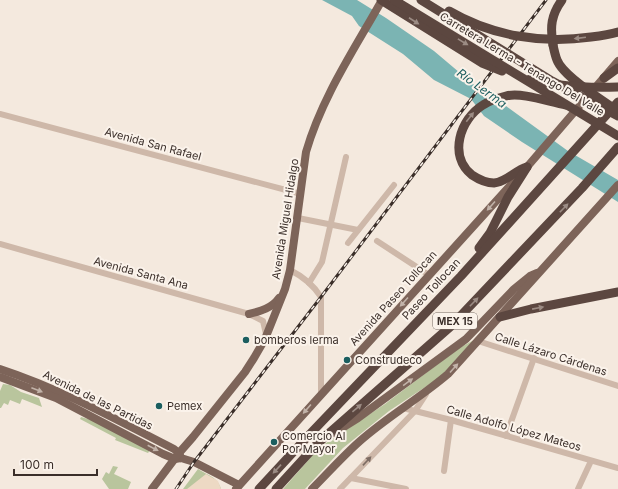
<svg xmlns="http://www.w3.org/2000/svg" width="618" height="489" font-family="Inter,sans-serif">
	<rect width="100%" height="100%" fill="#f4e9de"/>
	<!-- green -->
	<g fill="#b9c59d">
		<path d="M474 340 442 376 389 411 343 448 305 489H283L320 447 385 404 459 348Z"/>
		<path d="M3 384 10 385 21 392 39 398 42 407 22 399 20 404 10 400 8 405 4 403 1 408H0V391Z"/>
		<path d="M81 417 102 423 151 449 148 453 115 440 116 438 80 419Z"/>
		<path d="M113 466 118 467 114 474 131 482 128 489H109L102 479 106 472 109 474Z"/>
		<path d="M198 469C207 475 218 477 221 489H183Z"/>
	</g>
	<!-- plaza -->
	<path fill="#edd9c4" d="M206 474 218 481 221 489H187Z"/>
	<!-- water -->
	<path fill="#7bb4b3" d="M322 0H357L386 18 434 51 479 89 506 106 568 151 618 180V202L522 142 484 116 471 99 434 80 403 54 359 26 352 16Z"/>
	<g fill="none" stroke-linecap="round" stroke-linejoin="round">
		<!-- minor -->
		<g stroke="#ceb8a9" stroke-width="6">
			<path d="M0 114 301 194"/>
			<path d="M298 218 358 230"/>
			<path d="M377 241 429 275"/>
			<path d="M348 243 394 185"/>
			<path d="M0 244 249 314 263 321 266 334"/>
			<path d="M290 270C302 276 314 286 321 297V393"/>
			<path d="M309 283 322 262 346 157"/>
			<path d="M478 341 618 386"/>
			<path d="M403 408 451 420 618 468"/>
			<path d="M506 436 534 358"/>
			<path d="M444 471 451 420"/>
			<path d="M351 478 406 489"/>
			<path d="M340 489 415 411 426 394"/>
			<path d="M578 489 591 461"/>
		</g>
		<!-- major -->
		<g stroke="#7d6459" stroke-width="8">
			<path d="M249 314C261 311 272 308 279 298"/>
			<path d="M0 369C61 389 117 420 174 449L179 453 181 458"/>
			<path d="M0 377 56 398 163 454 175 459 181 458 194 462 239 485"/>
			<path d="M334 433 358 418 466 339 514 289 530 276 537 273"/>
			<path d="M152 489 179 453 193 437 245 372 254 358 265 339 285 289 290 270 306 152C322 97 354 50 382 0"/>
			<path d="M236 489 527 167 618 61"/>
			<path d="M312 489C328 473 343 456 360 441 387 417 420 398 448 374L618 185"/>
		</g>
		<!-- highway -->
		<g stroke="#5c4740" stroke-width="9">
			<path d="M553 45C550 27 551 15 562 0"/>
			<path d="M604 78 618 68"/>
			<path d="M527 167C515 170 507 182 494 183 486 183 478 179 472 175 448 156 460 119 483 105 489 101 498 98 506 96 522 92 549 102 566 105"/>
			<path d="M479 248 490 233 508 197 527 167"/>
			<path d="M500 317 531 309 618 292"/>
			<path d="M259 489 310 434 461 276 618 102"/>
			<path d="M276 489 318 443 451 326 582 188 618 147"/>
		</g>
		<!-- rail casing -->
		<g stroke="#3a2e29" stroke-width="3">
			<path id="rail" d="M176 489 194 462 321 297 546 0"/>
		</g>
		<!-- rail -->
		<use href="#rail" stroke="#fbf3eb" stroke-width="1.5" stroke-dasharray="4.5" stroke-linecap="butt"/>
		<!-- highway-bridge -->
		<g stroke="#5c4740" stroke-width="9">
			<path d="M381 0 482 63 502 71"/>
			<path d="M394 0 618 136"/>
			<path d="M421 0 552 81 618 116"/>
			<path d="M449 11C492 36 542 44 591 37 600 36 609 35 618 32"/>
			<path d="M553 45C554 50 555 55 557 60 563 76 600 99 615 109"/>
			<path d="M530 79C558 87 588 88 618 87"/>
		</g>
	</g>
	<!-- one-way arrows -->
	<defs><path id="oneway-solid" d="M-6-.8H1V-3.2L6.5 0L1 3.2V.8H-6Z"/></defs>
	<g fill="#9c8c84">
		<use href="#oneway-solid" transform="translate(414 21) rotate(33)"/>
		<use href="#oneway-solid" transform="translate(580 38) rotate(173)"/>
		<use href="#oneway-solid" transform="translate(463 42) rotate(31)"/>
		<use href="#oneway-solid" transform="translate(470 117) rotate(-52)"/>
		<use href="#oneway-solid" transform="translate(564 208) rotate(-46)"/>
		<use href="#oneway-solid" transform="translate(474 302) rotate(-46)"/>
		<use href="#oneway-solid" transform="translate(538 308) rotate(-11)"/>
		<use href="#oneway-solid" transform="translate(357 408) rotate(-40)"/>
		<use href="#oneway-solid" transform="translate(277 469) rotate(133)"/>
	</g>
	<g fill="#c2b3a9">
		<use href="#oneway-solid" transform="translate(491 206) rotate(132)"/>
		<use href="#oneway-solid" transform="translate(404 302) rotate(132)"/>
		<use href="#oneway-solid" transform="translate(454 368) rotate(-48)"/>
		<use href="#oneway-solid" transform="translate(408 382) rotate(-36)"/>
		<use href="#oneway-solid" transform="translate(37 390) rotate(21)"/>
		<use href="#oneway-solid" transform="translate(307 409) rotate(131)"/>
		<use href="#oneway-solid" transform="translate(153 448) rotate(27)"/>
	</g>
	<use fill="#7d6c63" href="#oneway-solid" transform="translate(367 461) rotate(-47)"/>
	<!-- markers -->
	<g fill="#1b5e5f" stroke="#fbf3eb" stroke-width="1.5">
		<circle cx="246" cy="340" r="4"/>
		<circle cx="347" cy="360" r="4"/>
		<circle cx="159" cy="406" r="4"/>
		<circle cx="274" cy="442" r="4"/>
	</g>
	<g text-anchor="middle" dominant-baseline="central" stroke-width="4" stroke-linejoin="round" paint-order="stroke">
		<!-- shield labels -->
		<rect fill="#fbf3eb" stroke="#746963" stroke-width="1" x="433" y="313" width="44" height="16" rx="3"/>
		<g font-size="10" font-weight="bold" fill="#3a2e29">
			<text x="455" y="321">MEX 15</text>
		</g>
		<!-- street labels -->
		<g font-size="11" fill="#3a2e29" stroke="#fbf3eb">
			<text transform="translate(522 64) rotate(31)">Carretera Lerma - Tenango Del Valle</text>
			<text transform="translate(153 144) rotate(15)">Avenida San Rafael</text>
			<text transform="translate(285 219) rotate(-81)">Avenida Miguel Hidalgo</text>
			<text transform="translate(141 273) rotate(15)">Avenida Santa Ana</text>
			<text transform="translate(431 289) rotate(-47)">Paseo Tollocan</text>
			<text transform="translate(393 298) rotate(-48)">Avenida Paseo Tollocan</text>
			<text transform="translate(551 354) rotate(18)">Calle Lázaro Cárdenas</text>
			<text transform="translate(98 400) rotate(26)">Avenida de las Partidas</text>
			<text transform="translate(514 428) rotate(16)">Calle Adolfo López Mateos</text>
		</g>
		<!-- poi labels -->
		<g font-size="11" fill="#3a2e29" stroke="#fbf3eb" text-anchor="start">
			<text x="254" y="340">bomberos lerma</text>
			<text x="355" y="360">Construdeco</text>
			<text x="167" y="406">Pemex</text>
			<text x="282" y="436">Comercio Al<tspan x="282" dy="13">Por Mayor</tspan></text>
		</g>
		<!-- water labels -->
		<g font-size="12" font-style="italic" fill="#1b5e5f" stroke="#fbf3eb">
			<text transform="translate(482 88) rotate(36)">Río Lerma</text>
		</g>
	</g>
	<!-- scale -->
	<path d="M14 469v6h83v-6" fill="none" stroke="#3a2e29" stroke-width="2"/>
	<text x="20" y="469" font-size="12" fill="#3a2e29" stroke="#fbf3eb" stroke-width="3" paint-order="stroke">100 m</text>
</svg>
